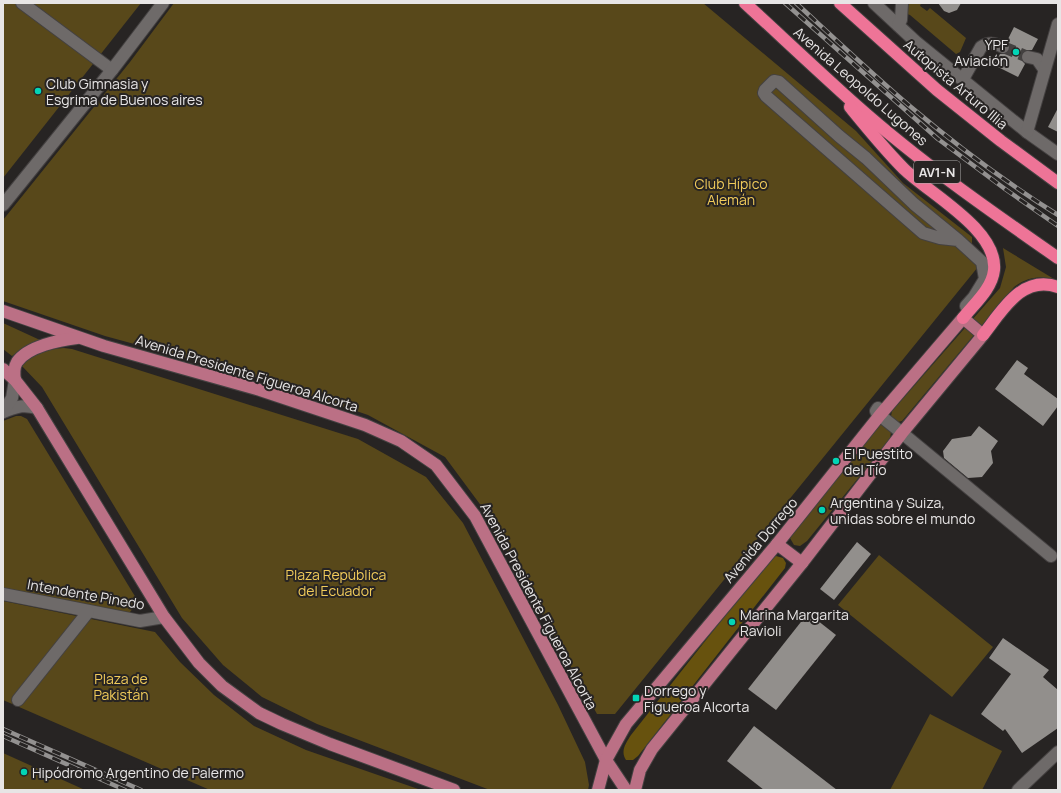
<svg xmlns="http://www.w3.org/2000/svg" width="1061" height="793" font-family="Manrope,sans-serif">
	<rect width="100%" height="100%" fill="#272423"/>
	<!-- green -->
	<g fill="#58481a">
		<path d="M3 3H141L3 178Z"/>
		<path d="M174 3H703L856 131 903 183 972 237V245L967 252 982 262 615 714H597L485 511 445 457 368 415 262 379 105 336 3 301V220L130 62Z"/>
		<path d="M896 3H921L920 6 927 11 930 8 966 38 960 52 956 54 910 15 896 10Z"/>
		<path d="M1003 248 1054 279C1038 276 1028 277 1014 287L902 421 898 422 893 420 891 416 892 411 1000 288 1006 267Z"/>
		<path d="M3 323 40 340 24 348 12 356 3 349Z"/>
		<path d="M64 348 72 349 358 439 426 477 463 523 558 705 585 762 589 785 588 790H490L317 724 262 697 223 665 182 618 42 387 21 365C33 353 47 349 64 348Z"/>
		<path d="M16 416H21L27 419 136 598 134 607 130 612 121 614 3 589V421Z"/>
		<path d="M881 424 887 426 891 432 890 439 807 541 800 546 794 545 790 538 792 531 874 427Z"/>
		<path d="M879 555 993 647 952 697 838 605Z"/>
		<path d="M3 601 155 632 180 662 214 695 254 726 306 750 421 790H210L3 700Z"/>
		<path d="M930 714 1002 751 982 790H890Z"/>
		<path d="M3 753 85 790H3Z"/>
	</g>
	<!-- forest -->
	<path fill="#67520e" d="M776 556 783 558 786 563 785 568 638 756 633 760H626C620 751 626 743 631 735L770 559Z"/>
	<!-- building -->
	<g fill="#928f8c">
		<path d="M938 3H961L957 10 949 13 944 11Z"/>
		<path d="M1014 27 1038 39 1032 50H1026L1022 52 1021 59 1025 64 1018 77 994 65 1000 54H1004L1010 50V46L1007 41Z"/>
		<path d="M1058 108V132L1048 127Z"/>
		<path d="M1017 360 1028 368 1024 374 1058 399V406L1043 426 995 389Z"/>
		<path d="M979 426 998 441 991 451 993 463 982 477 968 478 944 458 943 451 952 439 971 436Z"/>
		<path d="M857 542 871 554 834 600 820 589Z"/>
		<path d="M808 613 836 635 776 710 748 689Z"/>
		<path d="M1003 638 1049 670 1043 677 1058 690V728L1022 753 1005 729 1003 731 981 714 1011 674 989 658Z"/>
		<path d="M754 726 837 790H764L727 761Z"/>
	</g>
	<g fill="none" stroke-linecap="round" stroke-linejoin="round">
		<!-- minor-tunnel -->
		<path stroke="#444140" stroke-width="12" stroke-dasharray="12 6" stroke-linecap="butt" d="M1003 47 1028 57"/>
		<!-- minor casing -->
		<g stroke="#444141" stroke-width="14">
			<g id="minor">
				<path d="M22 3 112 70"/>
				<path d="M874 3 916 42 1027 132 1058 154"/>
				<path d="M898 25 901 20 902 3"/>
				<path d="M1028 57 1037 59 1044 69"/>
				<path d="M963 79 981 47C989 42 995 43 1003 47"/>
				<path d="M1027 132 1058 24"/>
				<path d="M3 205 112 70 163 3"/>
				<path d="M958 240 940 238 923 233 766 96 764 93 765 90 774 81 779 82 839 136 866 158 914 204 958 240 982 262 985 279 974 297 966 306"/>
				<path d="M878 408 876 411 877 413 902 433 1051 556"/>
				<path d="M3 412C17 407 22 404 37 408"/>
				<path d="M3 412 12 398 15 380"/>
				<path d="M3 594 140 621 164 617"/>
				<path d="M18 700 88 612"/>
				<path d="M1018 790 1058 752"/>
			</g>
		</g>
		<!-- major casing -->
		<g stroke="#444141" stroke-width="14">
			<g id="major">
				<path d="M3 311 104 346 260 390 365 425 401 441 436 465 475 516 606 760 626 790"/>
				<path d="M3 369 15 380 37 408 164 617 199 663 222 686 259 713 282 724 330 744 454 790"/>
				<path d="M15 380C14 374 14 367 17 362 28 346 60 340 77 338"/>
				<path d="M777 544 802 563"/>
				<path d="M598 790 606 760 626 724 777 544 880 415 963 318 983 335 902 433 802 563 652 749 640 770 635 790"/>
			</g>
		</g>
		<!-- highway casing -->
		<g stroke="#444141" stroke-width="14">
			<g id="highway">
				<path d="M745 3C782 37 819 72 857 106 920 162 989 210 1058 258"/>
				<path d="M840 3 937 90 1001 141 1058 183"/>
				<path d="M850 107C868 129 885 150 904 169 930 194 998 230 994 270 992 289 974 304 963 318"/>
				<path d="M983 335C1002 311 1022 274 1058 287"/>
			</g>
		</g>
		<!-- minor -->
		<use href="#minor" stroke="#6e6a69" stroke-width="12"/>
		<!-- major -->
		<use href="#major" stroke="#bb7085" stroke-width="12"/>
		<!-- highway -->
		<use href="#highway" stroke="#ee7497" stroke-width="12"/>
		<!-- rail casing -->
		<g stroke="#939190" stroke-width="4.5">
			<g id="rail">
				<path d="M785 3 938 139 1005 189 1058 226"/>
				<path d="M796 3C834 38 872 74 911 107 957 146 1007 183 1058 215"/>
				<path d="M3 729 141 790"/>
				<path d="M3 736 125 790"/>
			</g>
		</g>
		<!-- rail -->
		<use href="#rail" stroke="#272423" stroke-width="3" stroke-dasharray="9" stroke-linecap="butt"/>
	</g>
	<!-- markers -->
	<g fill="#02d5b6" stroke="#272423" stroke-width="1.5">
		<circle cx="1016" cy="52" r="4"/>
		<circle cx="38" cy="91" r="4"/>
		<circle cx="836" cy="461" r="4"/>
		<circle cx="822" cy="510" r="4"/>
		<circle cx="732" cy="622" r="4"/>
		<rect x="632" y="694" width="8" height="8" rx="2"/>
		<circle cx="24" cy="772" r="4"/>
	</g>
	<g text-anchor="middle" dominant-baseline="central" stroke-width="4" stroke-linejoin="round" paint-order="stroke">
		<!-- shield labels -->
		<rect fill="#272423" stroke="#adabab" stroke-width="1" x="914" y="161" width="46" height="22" rx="3"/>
		<g font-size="13" font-weight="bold" fill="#e7e5e5">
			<text x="937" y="172">AV1-N</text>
		</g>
		<!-- poi labels -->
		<g font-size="14" fill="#e7e5e5" stroke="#272423" text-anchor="start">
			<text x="1008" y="44" text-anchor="end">YPF<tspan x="1008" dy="16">Aviación</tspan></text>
			<text x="46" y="83">Club Gimnasia y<tspan x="46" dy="16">Esgrima de Buenos aires</tspan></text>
			<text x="844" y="453">El Puestito<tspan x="844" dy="16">del Tío</tspan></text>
			<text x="830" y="502">Argentina y Suiza,<tspan x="830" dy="16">unidas sobre el mundo</tspan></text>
			<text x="740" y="614">Marina Margarita<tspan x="740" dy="16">Ravioli</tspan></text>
			<text x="644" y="690">Dorrego y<tspan x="644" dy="16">Figueroa Alcorta</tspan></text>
			<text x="32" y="772">Hipódromo Argentino de Palermo</text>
		</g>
		<!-- street labels -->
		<g font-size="14" fill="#e7e5e5" stroke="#272423">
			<text transform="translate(956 84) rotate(40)">Autopista Arturo Illia</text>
			<text transform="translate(861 86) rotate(41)">Avenida Leopoldo Lugones</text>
			<text transform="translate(247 373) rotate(17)">Avenida Presidente Figueroa Alcorta</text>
			<text transform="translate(760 540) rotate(-50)">Avenida Dorrego</text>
			<text transform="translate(86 594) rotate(10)">Intendente Pinedo</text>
			<text transform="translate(539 606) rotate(62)">Avenida Presidente Figueroa Alcorta</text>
		</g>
		<!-- park labels -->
		<g font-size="14" fill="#f1cb5a" stroke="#272423">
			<text x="731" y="183">Club Hípico<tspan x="731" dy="16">Alemán</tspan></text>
			<text x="336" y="574">Plaza República<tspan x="336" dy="16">del Ecuador</tspan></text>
			<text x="121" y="678">Plaza de<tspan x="121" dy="16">Pakistán</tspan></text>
		</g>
	</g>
	<!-- border -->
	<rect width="1061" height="793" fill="none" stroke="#e7e5e5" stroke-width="8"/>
</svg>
